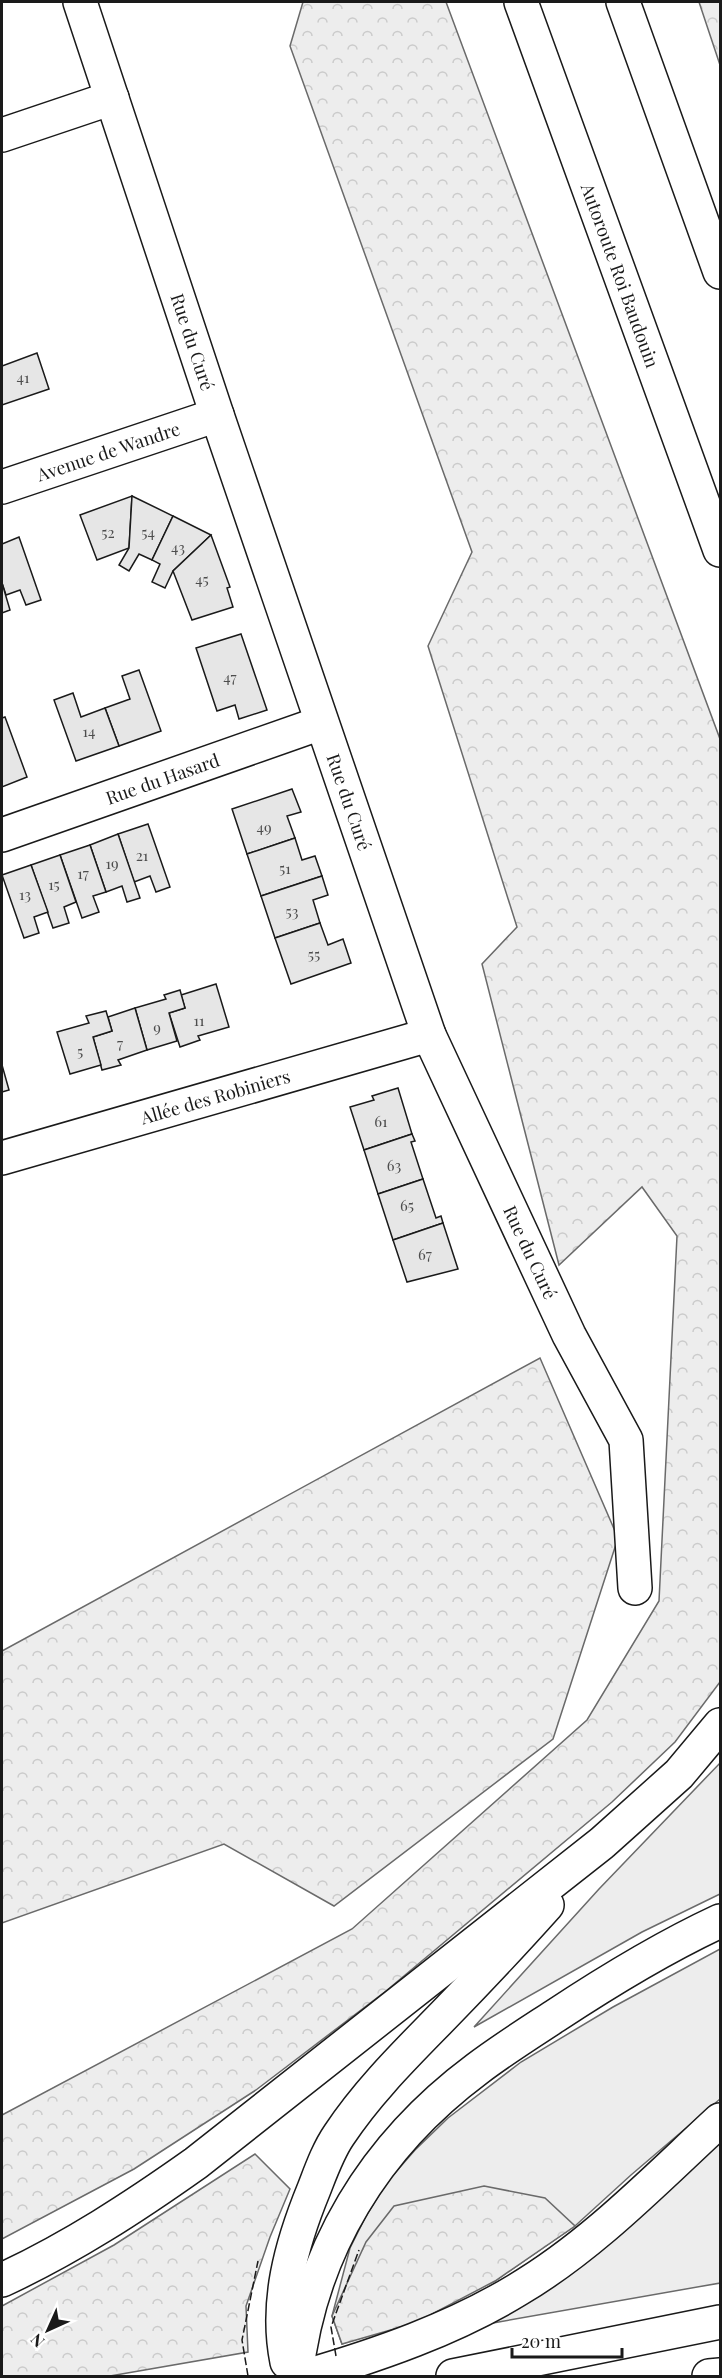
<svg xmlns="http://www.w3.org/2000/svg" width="722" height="2378" font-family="'Playfair Display',serif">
	<defs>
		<pattern id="forest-crowns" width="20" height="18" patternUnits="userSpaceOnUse" patternTransform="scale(1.5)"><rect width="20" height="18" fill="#ededed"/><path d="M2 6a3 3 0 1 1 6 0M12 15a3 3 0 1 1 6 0" fill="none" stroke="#cbcbcb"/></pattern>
	</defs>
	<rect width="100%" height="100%" fill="#fff"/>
	<!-- built -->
	<g fill="#ededed" stroke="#6a6a6a" stroke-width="1.5">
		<path d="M720 1763V1894L642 1932 474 2027 599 1889Z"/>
		<path d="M720 1949V2099L631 2175 575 2226 495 2281 342 2344 332 2316 350 2248 366 2216 387 2182 415 2150 448 2118 521 2062 613 2007Z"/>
		<path d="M720 2140V2283L493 2323 556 2284Z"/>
	</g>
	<!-- forest -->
	<g fill="url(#forest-crowns)" stroke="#6a6a6a" stroke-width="1.5">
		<path d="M303 2H446L720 739V1682L675 1742 612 1802 386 1991 256 2090 134 2169 2 2239V2115L352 1929 587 1720 659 1601 677 1236 642 1187 559 1265 482 964 517 927 428 646 472 552 290 46Z"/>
		<path d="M699 2H720V65Z"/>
		<path d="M540 1358 618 1538 553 1739 334 1906 224 1844 2 1923V1651Z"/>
		<path d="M255 2154 290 2189 270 2237 246 2306 248 2352 110 2376H2V2306L114 2245Z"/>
		<path d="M484 2186 545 2198 575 2226 495 2281 415 2323 342 2344 332 2316 366 2242 394 2206Z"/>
	</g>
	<!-- building -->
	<g fill="#e6e6e6" stroke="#1a1a1a" stroke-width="1.5">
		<path d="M37 353 49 389 2 405V366Z"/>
		<path d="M132 496 129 548 97 560 80 515Z"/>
		<path d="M132 496 173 516 152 560 139 554 129 571 119 565 129 548Z"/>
		<path d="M173 516 211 535 173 571 165 588 152 582 160 564 152 560Z"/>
		<path d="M211 535 230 587 227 588 233 607 192 620 173 571Z"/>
		<path d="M19 537 41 600 26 605 20 590 6 595 2 583V544Z"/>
		<path d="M2 583 10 610 2 613Z"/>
		<path d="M241 634 267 710 239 719 235 705 217 711 196 648Z"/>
		<path d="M139 670 161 731 119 746 105 708 130 699 122 676Z"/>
		<path d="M73 693 81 717 105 708 119 746 76 761 54 700Z"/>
		<path d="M5 717 27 777 2 787V718Z"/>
		<path d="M292 789 301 812 287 816 295 838 247 854 232 809Z"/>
		<path d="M148 824 170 887 156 892 150 876 134 882 118 834Z"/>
		<path d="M118 834 140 898 127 902 122 886 106 892 90 845Z"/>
		<path d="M295 838 302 860 315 856 322 876 261 896 247 854Z"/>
		<path d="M90 845 106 892 93 896 99 912 82 918 60 855Z"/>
		<path d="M60 855 76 902 64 907 69 923 53 928 31 865Z"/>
		<path d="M31 865 48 912 34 917 39 933 24 938 2 875Z"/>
		<path d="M322 876 328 895 313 900 320 923 275 938 261 896Z"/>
		<path d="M320 923 328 945 343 939 351 963 291 984 275 938Z"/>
		<path d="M216 984 229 1027 198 1036 200 1040 180 1047 169 1013 185 1008 181 995Z"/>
		<path d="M180 990 185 1008 169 1013 177 1041 147 1050 135 1008 166 999 164 995Z"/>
		<path d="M135 1008 147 1050 118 1060 121 1065 102 1070 93 1037 112 1031 108 1017Z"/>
		<path d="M106 1011 112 1031 93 1037 101 1065 70 1074 57 1032 89 1023 86 1016Z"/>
		<path d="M2 1065 9 1090 2 1092Z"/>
		<path d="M398 1088 412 1134 364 1150 350 1107 374 1100 372 1096Z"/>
		<path d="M412 1134 415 1141 411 1142 423 1179 378 1194 364 1150Z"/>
		<path d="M423 1179 436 1218 441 1216 443 1223 393 1240 378 1194Z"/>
		<path d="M443 1223 458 1269 407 1282 393 1240Z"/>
	</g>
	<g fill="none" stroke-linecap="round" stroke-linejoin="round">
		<!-- minor casing -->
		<g stroke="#1a1a1a" stroke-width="36">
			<g id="minor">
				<path id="s1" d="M80 2 217 415 429 1035 569 1335 626 1440 635 1588"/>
				<path d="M2 135 112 98"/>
				<path id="s2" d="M2 487 217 415"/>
				<path id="s3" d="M2 835 321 723"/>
				<path id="s4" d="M2 1158 429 1035"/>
			</g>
		</g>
		<!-- highway casing -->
		<g stroke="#1a1a1a" stroke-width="36">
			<g id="highway">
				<path id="s5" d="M521 2 720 550"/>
				<path d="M623 2 720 272"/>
				<path d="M2 2280C71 2248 134 2207 196 2163L602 1843 679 1774 720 1725"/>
				<path d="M287 2362C275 2303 291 2245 314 2189 321 2171 328 2151 339 2135 368 2091 407 2053 444 2015 479 1979 513 1943 547 1905"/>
				<path d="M296 2376C310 2250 375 2145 477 2069 502 2050 529 2033 555 2016 608 1981 664 1947 720 1921"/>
				<path d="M306 2376C378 2355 453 2329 517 2290 593 2245 656 2179 720 2120"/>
				<path d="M453 2376 720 2322"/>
				<path d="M709 2376 720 2375"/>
			</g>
		</g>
		<!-- minor -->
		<use href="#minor" stroke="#fff" stroke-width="33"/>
		<!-- highway -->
		<use href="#highway" stroke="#fff" stroke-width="33"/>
		<!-- fence -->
		<g stroke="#1a1a1a" stroke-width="1.5" stroke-dasharray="8 3" stroke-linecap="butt">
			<path d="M336 2356 331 2327 359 2250"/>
			<path d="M248 2376 242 2340 258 2261"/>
		</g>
	</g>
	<g text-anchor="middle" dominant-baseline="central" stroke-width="4.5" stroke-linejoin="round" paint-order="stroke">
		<!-- number labels -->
		<g font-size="15" fill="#4d4d4d">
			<text x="23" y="377">41</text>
			<text x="108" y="532">52</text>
			<text x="148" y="532">54</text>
			<text x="178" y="547">43</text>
			<text x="202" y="579">45</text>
			<text x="230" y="677">47</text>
			<text x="89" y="731">14</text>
			<text x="264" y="827">49</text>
			<text x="142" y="855">21</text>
			<text x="112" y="863">19</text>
			<text x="285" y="868">51</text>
			<text x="83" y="873">17</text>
			<text x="54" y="884">15</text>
			<text x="25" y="894">13</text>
			<text x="292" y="911">53</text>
			<text x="314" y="954">55</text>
			<text x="199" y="1020">11</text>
			<text x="157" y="1027">9</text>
			<text x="120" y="1043">7</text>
			<text x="80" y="1051">5</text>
			<text x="381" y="1121">61</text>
			<text x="394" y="1165">63</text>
			<text x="407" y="1205">65</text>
			<text x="425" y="1254">67</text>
		</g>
		<!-- street labels -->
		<g font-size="18" fill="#1a1a1a" stroke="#fff">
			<text stroke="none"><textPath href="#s5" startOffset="291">Autoroute Roi Baudouin</textPath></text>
			<text stroke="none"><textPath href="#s1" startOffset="358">Rue du Curé</textPath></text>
			<text stroke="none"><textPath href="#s2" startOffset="112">Avenue de Wandre</textPath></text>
			<text stroke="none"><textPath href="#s3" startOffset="170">Rue du Hasard</textPath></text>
			<text stroke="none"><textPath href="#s1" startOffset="844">Rue du Curé</textPath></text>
			<text stroke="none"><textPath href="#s4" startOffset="222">Allée des Robiniers</textPath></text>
			<text stroke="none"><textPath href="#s1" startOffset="1330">Rue du Curé</textPath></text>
		</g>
	</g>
	<!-- border -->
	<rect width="722" height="2378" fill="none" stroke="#1a1a1a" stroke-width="6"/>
	<!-- north arrow -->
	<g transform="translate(48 2330) rotate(225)" stroke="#ffffff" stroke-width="4.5" paint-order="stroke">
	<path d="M0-4.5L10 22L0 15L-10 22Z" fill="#1a1a1a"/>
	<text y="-9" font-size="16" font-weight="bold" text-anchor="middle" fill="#1a1a1a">N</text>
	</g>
	<!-- scale -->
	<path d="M512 2348v9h110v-9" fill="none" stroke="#1a1a1a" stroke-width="3"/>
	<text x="521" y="2348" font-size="18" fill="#1a1a1a" stroke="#ffffff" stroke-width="4.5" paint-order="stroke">20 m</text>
</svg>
